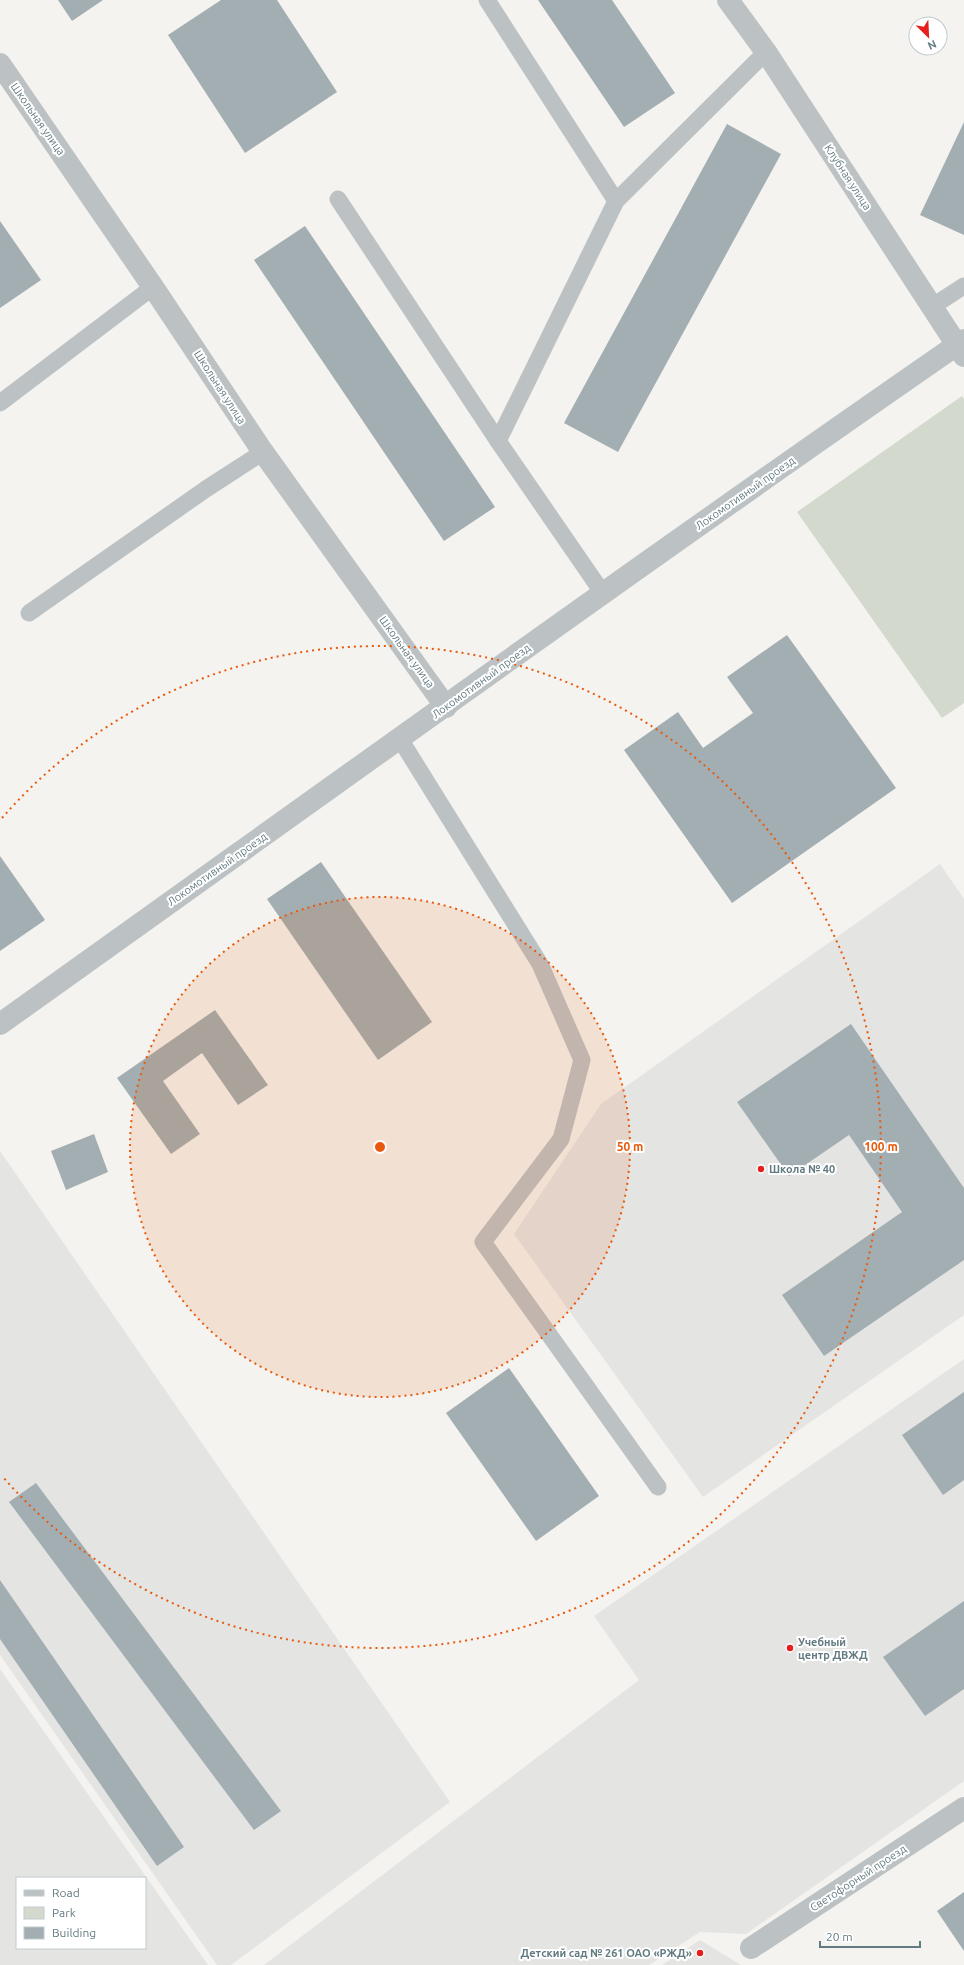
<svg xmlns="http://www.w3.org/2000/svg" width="964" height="1965" font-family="Ubuntu,sans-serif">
	<rect width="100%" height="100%" fill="#f4f3ef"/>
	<!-- built -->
	<g fill="#e4e4e3" fill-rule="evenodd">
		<path d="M940 864 964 899V1315L703 1497 514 1234 601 1104Z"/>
		<path d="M0 1151 450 1802 231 1965H217L0 1655Z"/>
		<path d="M964 1359V1781L746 1934 700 1932 649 1965H264L639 1680 594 1616Z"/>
		<path d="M0 1669 208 1965H0ZM17 1878H145V1948H17Z"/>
		<path d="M700 1940 741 1965H662Z"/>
	</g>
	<!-- green -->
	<path fill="#d4d9ce" d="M962 396 964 399V703L942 718 797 512Z"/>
	<!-- building -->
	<g fill="#a2aeb1">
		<path d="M58 0H103L72 21Z"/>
		<path d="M221 0H277L337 92 245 153 168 35Z"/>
		<path d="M538 0H612L675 93 624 127Z"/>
		<path d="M964 122V235L920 215Z"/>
		<path d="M727 124 781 154 618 452 564 423Z"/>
		<path d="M0 221 41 280 0 308Z"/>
		<path d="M305 226 495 507 444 541 254 260Z"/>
		<path d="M787 635 896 788 732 903 624 750 678 712 703 748 753 713 727 677Z"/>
		<path d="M0 856 45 920 0 951Z"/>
		<path d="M321 862 432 1022 378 1060 267 899Z"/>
		<path d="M215 1010 268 1085 238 1105 202 1053 163 1081 200 1134 171 1154 117 1078Z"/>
		<path d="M851 1024 964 1188V1260L824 1356 782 1295 902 1212 849 1135 789 1176 737 1102Z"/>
		<path d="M94 1134 108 1172 66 1190 51 1151Z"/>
		<path d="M509 1368 599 1496 536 1541 446 1413Z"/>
		<path d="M964 1392V1480L943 1495 902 1435Z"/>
		<path d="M36 1483 281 1811 254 1830 9 1502Z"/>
		<path d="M0 1580 184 1847 157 1866 0 1639Z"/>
		<path d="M964 1601V1689L925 1716 883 1657Z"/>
		<path d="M964 1892V1951L937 1911Z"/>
	</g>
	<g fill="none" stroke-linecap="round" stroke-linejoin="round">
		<!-- lane -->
		<g stroke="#bcc2c4" stroke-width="17">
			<path d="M487 0 616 201"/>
			<path d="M338 199 498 441 602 592"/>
			<path d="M933 306 964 286"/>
			<path d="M0 403 153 287"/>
			<path d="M498 441 616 201 766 52"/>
			<path d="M29 613 206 489 263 452"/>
			<path d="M400 739 540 964 582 1060 561 1139 483 1242 658 1487"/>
		</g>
		<!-- street -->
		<g stroke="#bcc2c4" stroke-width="22">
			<path d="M728 0 766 52 964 356"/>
			<path d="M0 64 153 287 263 452 446 707"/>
			<path d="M0 1024C321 795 640 564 964 340"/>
			<path d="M751 1948 964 1808"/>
		</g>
	</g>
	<!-- distance rings -->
	<circle cx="380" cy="1147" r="250" fill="#e8590c" fill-opacity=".12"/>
	<g fill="none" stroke="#e8590c" stroke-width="2" stroke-dasharray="2 4">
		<circle cx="380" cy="1147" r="250"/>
		<path d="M2 818A501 501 0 1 1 2 1476"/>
	</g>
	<!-- markers -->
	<g fill="#e51f1e" stroke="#fff" stroke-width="1.5">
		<circle cx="761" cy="1169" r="4"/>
		<circle cx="790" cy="1648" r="4"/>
		<circle cx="700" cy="1953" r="4"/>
	</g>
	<g text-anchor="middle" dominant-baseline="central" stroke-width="4" stroke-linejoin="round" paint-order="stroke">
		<!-- street labels -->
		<g font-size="11" fill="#627a81" stroke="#fff">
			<text transform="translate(38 119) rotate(55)">Школьная улица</text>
			<text transform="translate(848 177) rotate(57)">Клубная улица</text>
			<text transform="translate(220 387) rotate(57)">Школьная улица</text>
			<text transform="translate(745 493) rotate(-35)">Локомотивный проезд</text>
			<text transform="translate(407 652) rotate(54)">Школьная улица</text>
			<text transform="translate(481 681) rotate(-36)">Локомотивный проезд</text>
			<text transform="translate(217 869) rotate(-35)">Локомотивный проезд</text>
			<text transform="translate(858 1878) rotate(-33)">Светофорный проезд</text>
		</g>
		<!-- poi labels -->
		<g font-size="11" font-weight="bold" fill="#627a81" stroke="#fff" text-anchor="start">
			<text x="769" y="1169">Школа № 40</text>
			<text x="798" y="1642">Учебный<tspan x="798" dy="13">центр ДВЖД</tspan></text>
			<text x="692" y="1953" text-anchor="end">Детский сад № 261 ОАО «РЖД»</text>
		</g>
	</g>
	<circle cx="380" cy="1147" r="6" fill="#e8590c" stroke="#fff" stroke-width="2"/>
	<g font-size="12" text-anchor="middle" font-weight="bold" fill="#e8590c" stroke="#fff" stroke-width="4" stroke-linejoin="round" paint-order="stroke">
		<text x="630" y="1151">50 m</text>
		<text x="881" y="1151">100 m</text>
	</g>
	<!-- legend -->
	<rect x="16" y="1877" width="130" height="72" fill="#ffffff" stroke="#c0cacd"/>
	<rect x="24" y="1890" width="20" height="6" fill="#bcc2c4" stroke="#c0cacd"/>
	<text x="52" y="1897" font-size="12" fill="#627a81">Road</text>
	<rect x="24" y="1907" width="20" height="12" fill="#d4d9ce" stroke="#c0cacd"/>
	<text x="52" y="1917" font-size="12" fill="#627a81">Park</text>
	<rect x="24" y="1927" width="20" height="12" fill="#a2aeb1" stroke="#c0cacd"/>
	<text x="52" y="1937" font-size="12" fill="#627a81">Building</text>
	<!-- north arrow -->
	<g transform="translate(928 36) rotate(156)"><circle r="19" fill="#ffffff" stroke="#c0cacd"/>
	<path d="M0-3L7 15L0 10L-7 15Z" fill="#e51f1e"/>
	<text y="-6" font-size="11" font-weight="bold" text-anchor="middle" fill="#627a81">N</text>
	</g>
	<!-- scale -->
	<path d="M820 1941v6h100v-6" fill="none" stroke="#627a81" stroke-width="2"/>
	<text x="826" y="1941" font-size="12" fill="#627a81" stroke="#ffffff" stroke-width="3" paint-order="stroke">20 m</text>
</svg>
